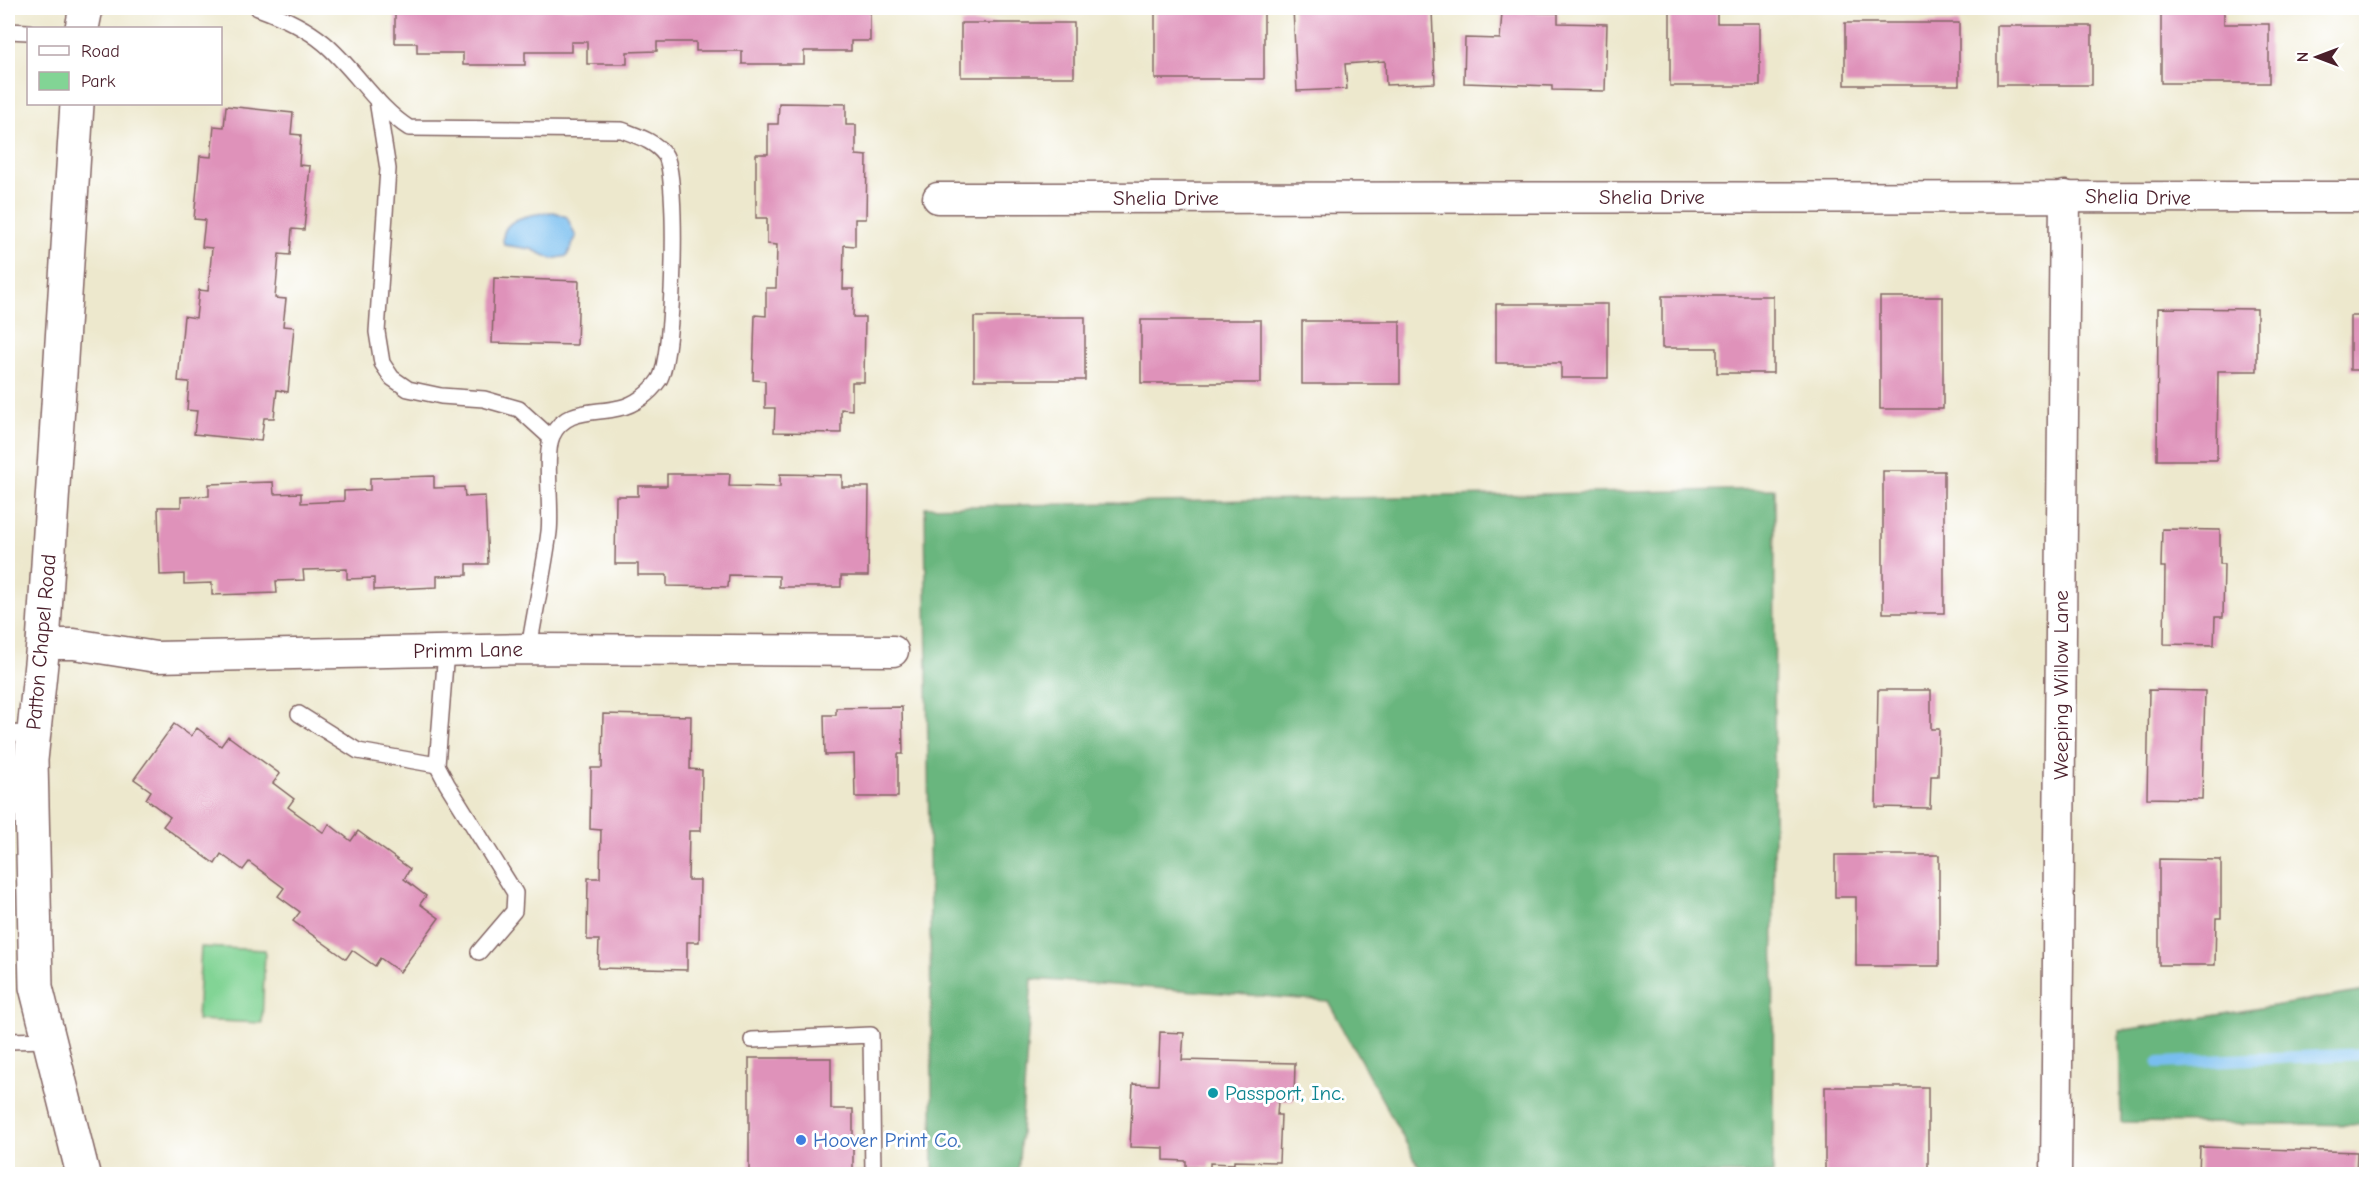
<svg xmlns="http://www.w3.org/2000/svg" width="2374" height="1182" font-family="'Comic Neue',sans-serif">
	<rect width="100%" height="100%" fill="#fff"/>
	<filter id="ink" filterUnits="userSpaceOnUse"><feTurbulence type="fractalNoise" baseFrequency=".0167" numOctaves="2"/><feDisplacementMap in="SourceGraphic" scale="12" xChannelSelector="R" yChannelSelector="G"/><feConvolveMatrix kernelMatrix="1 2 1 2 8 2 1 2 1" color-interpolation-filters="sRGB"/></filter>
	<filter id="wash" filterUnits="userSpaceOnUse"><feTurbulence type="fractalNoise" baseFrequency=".008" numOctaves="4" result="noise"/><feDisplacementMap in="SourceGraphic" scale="24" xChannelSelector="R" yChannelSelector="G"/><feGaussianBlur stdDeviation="1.35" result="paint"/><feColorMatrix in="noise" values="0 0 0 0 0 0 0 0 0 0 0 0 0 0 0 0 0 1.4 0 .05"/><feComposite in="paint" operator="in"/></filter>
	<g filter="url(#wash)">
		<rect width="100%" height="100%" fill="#ede8cd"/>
		<!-- green -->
		<path fill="#82d495" stroke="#667a60" stroke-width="1.5" d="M201 947 265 950 262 1023 197 1020Z"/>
		<!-- forest -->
		<g fill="#69b67e" stroke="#5a6a54" stroke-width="1.5">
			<path d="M1775 489 1773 1174H1423L1328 1001 1032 979 1018 1174H933L925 507Z"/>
			<path d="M2366 991V1125L2121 1122 2119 1031Z"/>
		</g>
		<!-- water -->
		<path fill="#78beef" stroke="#616e8d" stroke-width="1.5" d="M554 212 567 217 576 237 567 256 552 259 531 249 504 245C497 217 533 214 554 212Z"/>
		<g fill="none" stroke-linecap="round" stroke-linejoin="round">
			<!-- stream -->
			<path stroke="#78beef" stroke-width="12" d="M2159 1063 2366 1054"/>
		</g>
		<g id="blocks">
			<!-- building -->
			<g fill="#df92ba">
				<path d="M395 8H870V41H851V51H804V64H742V51H696V42H657V51L627 52V64H587V42H571V52H525V65H463V53H417V43H395Z"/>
				<rect x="1155" y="8" width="109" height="71"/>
				<path d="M1293 8H1382V13L1432 11 1435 83 1386 85 1385 61 1345 64 1347 89 1297 91Z"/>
				<path d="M1670 8H1717V23H1760V86H1670Z"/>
				<path d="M2161 8H2224V24H2269V83H2161Z"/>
				<path d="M1502 12 1558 13V23L1607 24 1605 91 1552 90V86L1464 83 1465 38 1500 39Z"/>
				<rect x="961" y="23" width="113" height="54"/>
				<rect x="1845" y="23" width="114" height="62"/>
				<rect x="2364" y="23" width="2" height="58"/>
				<rect x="1997" y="26" width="95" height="59"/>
				<path d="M779 103 846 104V125H856V155L867 156 866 219H855V246L844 245 843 289H854L853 317H865L864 382H852V410L841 409V433L774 432 775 408H765V381L753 380 755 315 766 316V288H776L777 245 767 244V218H756V154H768V124H778Z"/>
				<path d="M226 106 293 113 291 134 301 135 299 165 310 166 304 230 292 229 290 255 279 254 275 298 286 299 283 326 294 327 288 392 277 390 274 418H264L261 441 194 434 197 411 187 410 189 382 178 381 184 316 196 318 199 290 208 291 212 248 202 247 205 220 194 219 200 156 211 157 214 126 224 127Z"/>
				<path d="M494 278 579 281 577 345 492 343Z"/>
				<path d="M1662 296H1773V373H1717V348H1662Z"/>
				<rect x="1880" y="297" width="63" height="112"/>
				<path d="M1496 304H1608V378H1561V363H1496Z"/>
				<path d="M2158 308 2257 309V371H2218L2217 460H2157Z"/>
				<rect x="2350" y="316" width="16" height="54"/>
				<rect x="974" y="317" width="111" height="63"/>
				<rect x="1141" y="320" width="120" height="63"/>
				<rect x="1302" y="321" width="98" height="63"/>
				<rect x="1883" y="471" width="61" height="142"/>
				<path d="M667 474H730L729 486 780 487V474L842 475V487H869L868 576H841V587H779V576L729 575 728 587 667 586V575H638V564H615L616 496H638V486H667Z"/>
				<path d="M434 476V488L464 487 465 497 485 496 488 564H467V575L437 576V587L374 590V578L347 579V569L303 570 304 580 276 581 277 593 212 595V583L184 584V574L160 575 158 507H181V497L209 496V484L273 482 274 494 301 493V503L344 501V491L370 490V478Z"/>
				<path d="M2162 529 2220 530V564H2224L2223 617H2215L2214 645 2164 644 2165 567H2161Z"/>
				<path d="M1878 690H1931V729H1939L1938 776H1931L1930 808 1876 807Z"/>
				<path d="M2149 690 2205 691 2202 799 2147 798Z"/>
				<path d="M902 707 903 754H898V797H855L854 754 825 755 824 715H836V708Z"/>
				<path d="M603 714 691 716 690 769 702 770 701 831H689L688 880H700L699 942H687V970L598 968 599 940H587L588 878H600L601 830 590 829 591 768H602Z"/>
				<path d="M174 724 191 736 197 728 221 746 228 736 280 774 273 783 294 799 288 807 324 833 329 824 351 841 358 831 410 869 404 879 426 896 420 904 439 918 400 972 380 958 375 966 352 950 346 959 293 921 300 912 278 896 284 888 249 862 243 870 221 854 215 864 163 826 170 817 146 799 151 791 134 779Z"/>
				<path d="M1835 855H1939V966H1856V897H1835Z"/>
				<path d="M2159 859 2221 860V918H2216L2215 965H2159Z"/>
				<path d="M1160 1032 1184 1033 1182 1060 1295 1063 1294 1101H1278L1277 1115H1281L1279 1162 1234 1161V1164L1210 1163V1168L1186 1167V1161L1164 1160V1148L1130 1147 1133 1084 1158 1085Z"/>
				<path d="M749 1058H831V1109H853V1171H863V1174H742V1171H749Z"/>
				<rect x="1825" y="1087" width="103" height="87"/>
				<path d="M2200 1147 2357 1152 2356 1174H2199Z"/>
			</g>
		</g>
	</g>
	<g filter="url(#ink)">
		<use href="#blocks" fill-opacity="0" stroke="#836564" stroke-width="1.5"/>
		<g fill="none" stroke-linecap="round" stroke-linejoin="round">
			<!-- service casing -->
			<g stroke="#836564" stroke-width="18">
				<g id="service">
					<path d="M258 8C280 16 306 28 324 43 355 69 375 106 409 128L622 130C637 136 655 141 665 155 679 174 674 360 659 380 650 393 635 405 619 408 594 414 565 408 552 436 544 455 552 508 549 532 544 571 535 610 529 649"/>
					<path d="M8 31 28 32"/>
					<path d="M377 100 388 169 377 332 382 363 392 378 408 389 441 396 484 399 519 409 551 438"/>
					<path d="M446 651 437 765 447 784 515 893 514 911 479 952"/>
					<path d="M299 714 358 751 437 765"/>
					<path d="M8 733 34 734"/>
					<path d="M752 1040 871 1035 873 1174"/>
					<path d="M8 1041 49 1040"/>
				</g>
			</g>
			<!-- minor casing -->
			<g stroke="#836564" stroke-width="33">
				<g id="minor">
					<path d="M938 198 2366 197"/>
					<path d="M43 644H74L156 657 529 649 893 651"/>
					<path d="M2056 1174 2065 196"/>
				</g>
			</g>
			<!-- secondary casing -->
			<g stroke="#836564" stroke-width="36">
				<g id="secondary">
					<path d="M82 28 86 8"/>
					<path d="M77 104 43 644 31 760 36 987 83 1174"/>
				</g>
			</g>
			<!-- service -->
			<use href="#service" stroke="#fff" stroke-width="15"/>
			<!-- minor -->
			<use href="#minor" stroke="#fff" stroke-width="30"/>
			<!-- secondary -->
			<use href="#secondary" stroke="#fff" stroke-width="33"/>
		</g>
	</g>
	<!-- markers -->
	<circle fill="#0f9aa8" stroke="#fff" stroke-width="2" cx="1213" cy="1093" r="6"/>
	<circle fill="#3f7fe0" stroke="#fff" stroke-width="2" cx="801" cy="1140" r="6"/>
	<g text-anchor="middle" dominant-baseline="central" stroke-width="6" stroke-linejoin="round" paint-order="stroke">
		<!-- street labels -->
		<g font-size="21" fill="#4a1f2b" stroke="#fff">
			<text x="1652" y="197">Shelia Drive</text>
			<text transform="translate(2138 197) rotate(1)">Shelia Drive</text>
			<text x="1166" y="198">Shelia Drive</text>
			<text transform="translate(41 642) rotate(-85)">Patton Chapel Road</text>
			<text transform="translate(468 650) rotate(-1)">Primm Lane</text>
			<text transform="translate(2061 685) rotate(-90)">Weeping Willow Lane</text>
		</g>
		<!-- culture labels -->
		<g font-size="21" fill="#0d838f" stroke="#fff" text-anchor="start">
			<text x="1225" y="1093">Passport, Inc.</text>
		</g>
		<!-- shop labels -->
		<g font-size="21" fill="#366cbe" stroke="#fff" text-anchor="start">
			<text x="813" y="1140">Hoover Print Co.</text>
		</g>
	</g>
	<!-- margin -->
	<rect width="2374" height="1182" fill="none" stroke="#fff" stroke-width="30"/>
	<!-- legend -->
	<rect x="27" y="27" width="195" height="78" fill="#ffffff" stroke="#b7a5aa" stroke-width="1.5"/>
	<rect x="39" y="46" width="30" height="9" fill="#ffffff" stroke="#b7a5aa" stroke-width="1.5"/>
	<text x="81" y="57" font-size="18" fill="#4a1f2b">Road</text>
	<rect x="39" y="72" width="30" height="18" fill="#82d495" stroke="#b7a5aa" stroke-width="1.5"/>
	<text x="81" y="87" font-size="18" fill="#4a1f2b">Park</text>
	<!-- north arrow -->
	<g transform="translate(2317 57) rotate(270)" stroke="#ffffff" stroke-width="4.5" paint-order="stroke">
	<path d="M0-4.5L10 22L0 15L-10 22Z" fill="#4a1f2b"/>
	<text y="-9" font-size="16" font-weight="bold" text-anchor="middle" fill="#4a1f2b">N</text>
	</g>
</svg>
